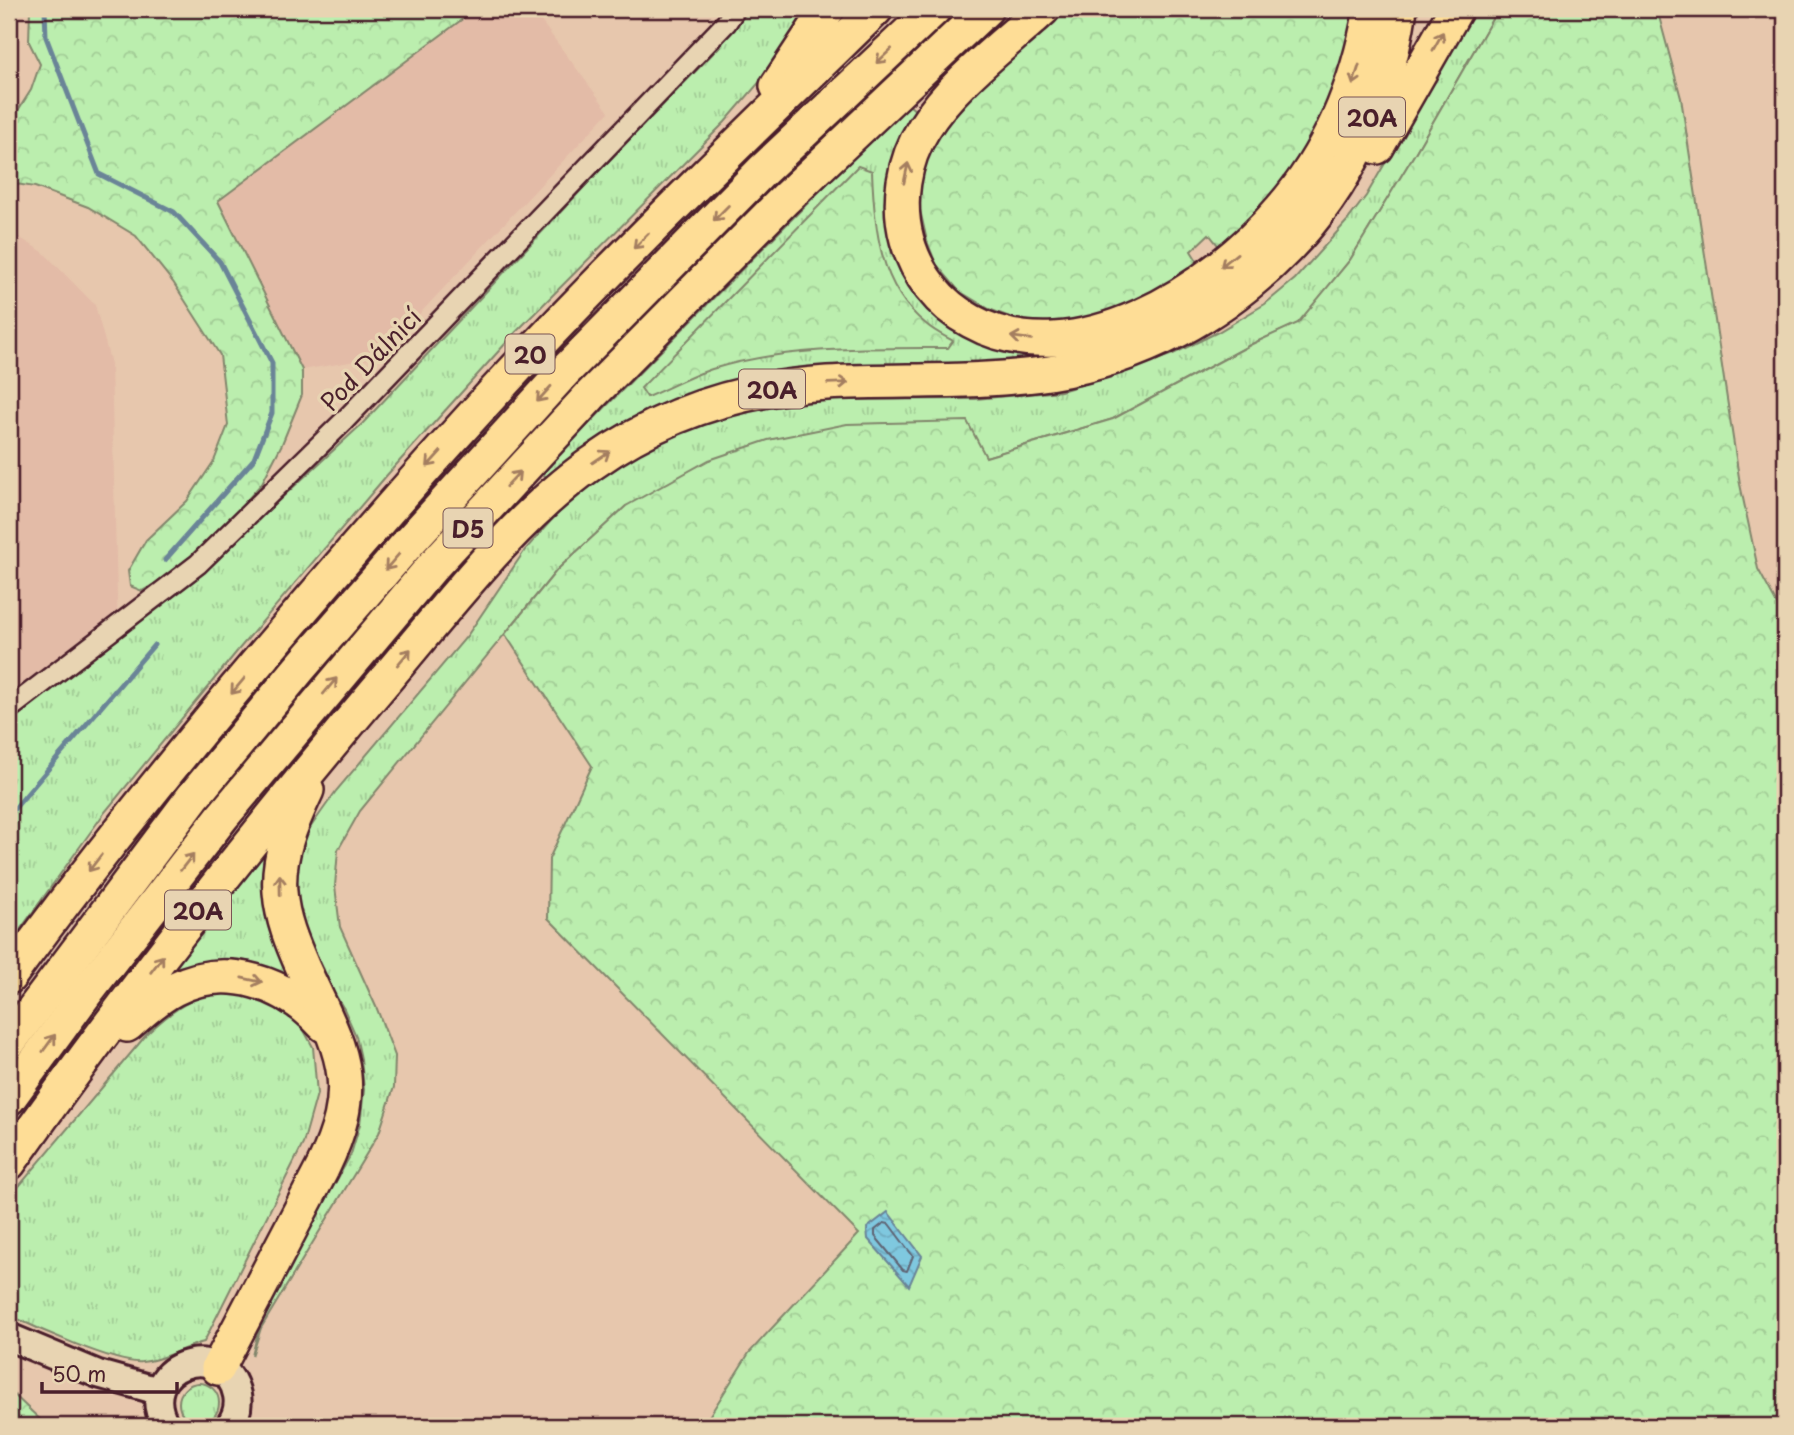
<svg xmlns="http://www.w3.org/2000/svg" width="1794" height="1435" font-family="'Playpen Sans',sans-serif">
	<defs>
		<pattern id="grass-tufts" width="24" height="20" patternUnits="userSpaceOnUse" patternTransform="scale(1.75)"><rect width="24" height="20" fill="#bbeeae"/><path d="M3 7l-1-3M5 7V3M7 7l1-3M15 17l-1-3M17 17v-4M19 17l1-3" fill="none" stroke="#a2cc96"/></pattern>
		<pattern id="forest-crowns" width="20" height="18" patternUnits="userSpaceOnUse" patternTransform="scale(1.75)"><rect width="20" height="18" fill="#bbeeae"/><path d="M2 6a3 3 0 1 1 6 0M12 15a3 3 0 1 1 6 0" fill="none" stroke="#a2cc96"/></pattern>
		<pattern id="water-waves" width="16" height="10" patternUnits="userSpaceOnUse" patternTransform="scale(1.75)"><rect width="16" height="10" fill="#7fc8df"/><path d="M0 5q4-4 8 0t8 0" fill="none" stroke="#6fabc0"/></pattern>
	</defs>
	<rect width="100%" height="100%" fill="#e7c7ad"/>
	<filter id="ink" filterUnits="userSpaceOnUse"><feTurbulence type="fractalNoise" baseFrequency=".0143" numOctaves="2"/><feDisplacementMap in="SourceGraphic" scale="14" xChannelSelector="R" yChannelSelector="G"/><feConvolveMatrix kernelMatrix="1 2 1 2 8 2 1 2 1" color-interpolation-filters="sRGB"/></filter>
	<g filter="url(#ink)">
		<!-- built -->
		<g fill="#e3bba7">
			<path d="M476 9H532L609 112 379 357 302 370 217 201Z"/>
			<path d="M9 231 43 252 95 305 111 364 118 635 9 723Z"/>
		</g>
		<!-- grass -->
		<g fill="url(#grass-tufts)" stroke="#82866c" stroke-width="2">
			<path d="M749 9H815L775 64 725 122 515 333 387 475 239 649 105 812 9 945V723L118 635 189 583 362 424 600 170 719 47Z"/>
			<path d="M1472 9H1498L1414 155 1350 260 1299 323 1252 344 1113 419 986 457 626 506 557 570 360 811 338 850 335 886 340 927 377 1009 395 1056 394 1087 379 1133 261 1328 252 1356 261 1319 351 1154 360 1124 364 1090 361 1059 356 1036 344 1009 310 954 292 916 298 845 336 791 467 636 525 550 556 515 608 471 694 423 800 400 975 399 1061 391 1120 373 1173 354 1218 332 1265 304 1295 279 1347 221 1366 196 1405 129Z"/>
			<path d="M907 103 920 115 907 274 1064 350 1062 357 965 365 815 370 549 480 541 472Z"/>
			<path d="M260 854 264 858C263 876 262 895 265 913 269 936 282 959 292 980 240 951 221 955 167 976Z"/>
			<path d="M229 987 294 1012 313 1047 317 1094 303 1144 204 1342C183 1347 165 1360 142 1362 118 1365 34 1327 9 1315V1198L147 1034C175 1007 192 998 229 987Z"/>
			<circle cx="199" cy="1403" r="20"/>
		</g>
		<!-- forest -->
		<g fill="url(#forest-crowns)" stroke="#82866c" stroke-width="2">
			<path d="M30 9H476L218 201 302 370V395L282 444 262 483 200 554 175 572 142 591 130 586 128 571 146 540 187 501 214 461 228 425 220 355 173 282 136 236 88 207 35 187 9 183V111L17 112 31 90 40 64 29 42Z"/>
			<path d="M1068 9H1356L1336 95 1303 156 1261 212 1221 249 1209 234 1191 251 1201 267 1118 311 1070 322H1035L1012 318 989 309 959 291 936 264 927 241 920 210 921 179 930 147 966 95Z"/>
			<path d="M1498 9H1657L1681 98 1740 484 1758 569 1785 619V1426H703L749 1353 859 1234 548 918 549 859 592 766 505 634 557 570 626 506 709 460 768 440 847 424 967 421 986 457 1113 419 1252 344 1298 323 1350 260 1414 155Z"/>
			<path d="M858 166 872 171C874 226 879 287 926 324 934 331 944 336 953 341L948 348C869 348 788 346 712 369 690 376 669 388 647 397L641 388Z"/>
			<path d="M9 1390 47 1426H9Z"/>
		</g>
		<!-- water -->
		<path fill="url(#water-waves)" stroke="#6a8497" stroke-width="2" d="M888 1212 922 1256 909 1286 868 1239 867 1228Z"/>
		<g fill="none" stroke-linecap="round" stroke-linejoin="round">
			<!-- shore -->
			<path stroke="#5f6373" stroke-width="2" d="M884 1223 889 1224 913 1256 907 1271 903 1270 875 1236V1230Z"/>
			<!-- stream -->
			<g stroke="#6a8497" stroke-width="5">
				<path d="M45 9 46 37 99 174 174 212 220 262 272 363V413L254 459 165 560"/>
				<path d="M9 815 154 645"/>
			</g>
			<!-- street casing -->
			<g stroke="#4a1f2b" stroke-width="24">
				<path id="street" d="M9 709 198 564 344 421 726 23 735 9"/>
			</g>
			<!-- secondary casing -->
			<g stroke="#4a1f2b" stroke-width="32">
				<g id="secondary">
					<path d="M9 1337 98 1374 159 1391"/>
					<path d="M166 1426C131 1365 225 1335 237 1395 239 1406 236 1417 229 1426"/>
				</g>
			</g>
			<!-- highway casing -->
			<g stroke="#4a1f2b" stroke-width="38">
				<g id="highway">
					<path d="M1043 9C1004 45 952 83 924 128 903 161 897 203 907 240 917 275 939 304 971 321 1075 379 1214 288 1281 209 1331 152 1358 82 1371 9"/>
					<path d="M777 86 828 9"/>
					<path d="M1377 147 1456 9"/>
					<path d="M9 977C80 878 157 783 235 689 340 564 447 440 560 322 663 215 770 112 876 9"/>
					<path d="M127 1025C142 1012 156 998 174 989 227 962 286 983 324 1025"/>
					<path d="M9 1042 193 797 299 669 410 541 564 372 762 171 934 9"/>
					<path d="M9 1098 85 994 222 817 432 567 590 396 785 199 986 9"/>
					<path d="M9 1163C128 994 257 831 391 673 451 602 515 518 591 464 661 414 742 388 827 383 901 379 976 384 1049 373 1140 359 1222 315 1286 249 1351 183 1386 100 1400 9"/>
					<path d="M218 1368 322 1169C365 1081 340 1049 303 968 292 943 282 919 280 892 277 855 292 822 307 790"/>
				</g>
			</g>
			<!-- street -->
			<use href="#street" stroke="#e8d4b2" stroke-width="19"/>
			<!-- secondary -->
			<use href="#secondary" stroke="#e8d4b2" stroke-width="26"/>
			<!-- highway -->
			<use href="#highway" stroke="#fedd96" stroke-width="33"/>
		</g>
		<!-- one-way arrows -->
		<defs><path id="oneway-shaft" d="M-6 0H5M1.5-3L5.5 0L1.5 3" fill="none" stroke-width="1.6" stroke-linecap="round" stroke-linejoin="round" transform="scale(1.75)"/></defs>
		<g stroke="#a47e60">
			<use href="#oneway-shaft" transform="translate(1438 41) rotate(-61)"/>
			<use href="#oneway-shaft" transform="translate(884 56) rotate(137)"/>
			<use href="#oneway-shaft" transform="translate(1356 75) rotate(108)"/>
			<use href="#oneway-shaft" transform="translate(906 173) rotate(-78)"/>
			<use href="#oneway-shaft" transform="translate(721 213) rotate(135)"/>
			<use href="#oneway-shaft" transform="translate(641 241) rotate(135)"/>
			<use href="#oneway-shaft" transform="translate(1229 260) rotate(141)"/>
			<use href="#oneway-shaft" transform="translate(1021 338) rotate(-173)"/>
			<use href="#oneway-shaft" transform="translate(838 383) rotate(-2)"/>
			<use href="#oneway-shaft" transform="translate(544 394) rotate(132)"/>
			<use href="#oneway-shaft" transform="translate(601 457) rotate(-34)"/>
			<use href="#oneway-shaft" transform="translate(434 459) rotate(132)"/>
			<use href="#oneway-shaft" transform="translate(513 479) rotate(-47)"/>
			<use href="#oneway-shaft" transform="translate(392 562) rotate(131)"/>
			<use href="#oneway-shaft" transform="translate(404 657) rotate(-50)"/>
			<use href="#oneway-shaft" transform="translate(238 686) rotate(130)"/>
			<use href="#oneway-shaft" transform="translate(330 686) rotate(-50)"/>
			<use href="#oneway-shaft" transform="translate(187 862) rotate(-52)"/>
			<use href="#oneway-shaft" transform="translate(95 863) rotate(127)"/>
			<use href="#oneway-shaft" transform="translate(280 885) rotate(-91)"/>
			<use href="#oneway-shaft" transform="translate(157 964) rotate(-53)"/>
			<use href="#oneway-shaft" transform="translate(252 980) rotate(12)"/>
			<use href="#oneway-shaft" transform="translate(49 1043) rotate(-54)"/>
		</g>
	</g>
	<g text-anchor="middle" dominant-baseline="central" stroke-width="7" stroke-linejoin="round" paint-order="stroke">
		<!-- shield labels -->
		<g fill="#e8d4b2" stroke="#795554" stroke-width="2">
			<rect x="1339" y="97.5" width="66" height="39" rx="5"/>
			<rect x="505.5" y="334.5" width="49" height="39" rx="5"/>
			<rect x="739" y="369.5" width="66" height="39" rx="5"/>
			<rect x="443.5" y="508.5" width="49" height="39" rx="5"/>
			<rect x="165" y="890.5" width="66" height="39" rx="5"/>
		</g>
		<g font-size="23" font-weight="bold" fill="#4a1f2b">
			<text x="1372" y="117">20A</text>
			<text x="530" y="354">20</text>
			<text x="772" y="389">20A</text>
			<text x="468" y="528">D5</text>
			<text x="198" y="910">20A</text>
		</g>
		<!-- street labels -->
		<g font-size="24" fill="#4a1f2b" stroke="#e8d4b2">
			<text transform="translate(370 359) rotate(-46)">Pod Dálnicí</text>
		</g>
	</g>
	<!-- margin -->
	<rect width="1794" height="1435" fill="none" stroke="#e8d4b2" stroke-width="35"/>
	<rect x="18" y="18" width="1759" height="1400" fill="none" stroke="#4a1f2b" stroke-width="2.5" filter="url(#ink)"/>
	<!-- scale -->
	<path d="M42 1382v10h135v-10" fill="none" stroke="#4a1f2b" stroke-width="3.5"/>
	<text x="52" y="1382" font-size="21" fill="#4a1f2b" stroke="#e8d4b2" stroke-width="5" paint-order="stroke">50 m</text>
</svg>
